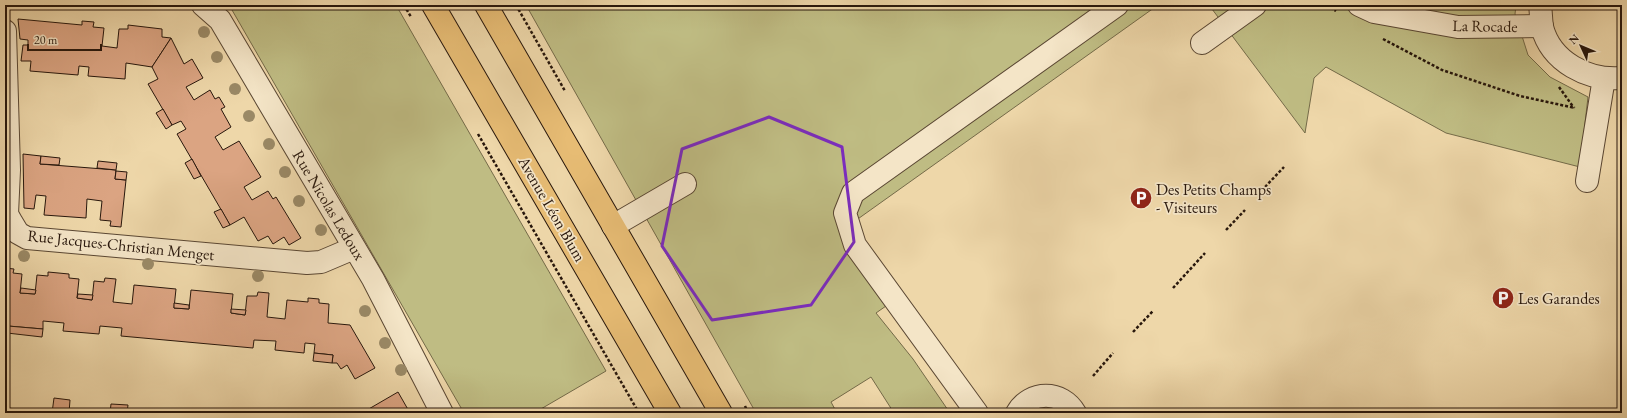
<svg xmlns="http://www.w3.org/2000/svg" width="1627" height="418" font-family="'EB Garamond',serif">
	<rect width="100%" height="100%" fill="#eed7a9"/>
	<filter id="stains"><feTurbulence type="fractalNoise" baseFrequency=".005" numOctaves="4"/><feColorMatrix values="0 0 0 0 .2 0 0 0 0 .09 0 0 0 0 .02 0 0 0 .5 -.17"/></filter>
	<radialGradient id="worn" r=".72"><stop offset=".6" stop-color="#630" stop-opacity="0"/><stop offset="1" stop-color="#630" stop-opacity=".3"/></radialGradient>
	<!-- green -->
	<g fill="#bfbc83" stroke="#746a48">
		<path d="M227 5H396L606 371 534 413H464L232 10Z"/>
		<path d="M526 5H1158L848 226 896 299 876 313 913 359 950 413H894L871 377 831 402 837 413H756Z"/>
		<path d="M1209 5H1516L1515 14 1528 55 1550 77 1588 97 1580 167 1446 133 1326 67 1314 78 1305 133Z"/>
	</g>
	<!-- building -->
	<g fill="#dba482" stroke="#28170c">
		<path d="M18 19 82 25V21L94 22 93 27 104 28 102 46 117 48 119 29H128V25L162 29V37L171 38 152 67 126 63 125 79 88 76 89 67 79 66 78 75 30 71 31 61H21L23 45H28V40L20 39Z"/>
		<path d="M171 38 184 64 192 59 203 78 186 87 194 100 210 90 215 99 219 97 225 107 221 109 231 127 215 137 223 150 239 141 261 177 244 187 252 200 268 191 273 199 276 197 301 238 289 245 284 237 273 244 268 236 258 241 244 217 230 225 177 134 186 129 181 121 172 125 148 84 158 79 152 67Z"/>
		<path d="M163 109 172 125 166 129 156 113Z"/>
		<path d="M23 154 41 156 40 164 116 170 115 179 126 180 121 227 110 226 111 221 100 220 102 201 87 199 86 218 44 215 46 196 36 195 34 209 24 208Z"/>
		<path d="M41 156 60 158 59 165 40 164Z"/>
		<path d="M192 159 201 176 194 179 185 163Z"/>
		<path d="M98 161 117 163 116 170 97 168Z"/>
		<path d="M116 171 127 172 126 180 115 179Z"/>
		<path d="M221 209 230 225 223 228 214 212Z"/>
		<path d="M5 268 14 269 13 273 22 274 20 293 35 294 37 275 48 276V272L69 274V278L79 279 77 298 92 300 94 281 104 282 105 278 116 279 113 302 132 304 134 285 176 289 174 308 189 309 191 290 233 294 231 313 245 315 247 296H257L258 292 269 293 267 317 285 319 287 300 308 302V298L319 299V303L329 304 328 323 350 325 375 368 355 379 347 365 341 369 337 363H332L333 355 314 353 315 344 305 343 304 353 275 350 276 341 254 340 253 348 121 336 122 328 100 326 99 334 63 331 64 323 43 321V329L8 326 7 333H5Z"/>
		<path d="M21 288 36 290 35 294 20 293Z"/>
		<path d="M78 294 93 295 92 300 77 298Z"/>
		<path d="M174 303 189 305V309L174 308Z"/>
		<path d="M231 309 246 310 245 315 231 313Z"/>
		<path d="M8 326 43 329 42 337 7 333Z"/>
		<path d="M314 353 333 355 332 363 313 361Z"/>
		<path d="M398 392 410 413H368L367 410Z"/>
		<path d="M54 398 70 400 69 413H52Z"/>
		<path d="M111 404 128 405 127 413H110Z"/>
		<path d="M7 408 28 410V413H6Z"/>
	</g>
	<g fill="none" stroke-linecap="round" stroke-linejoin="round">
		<!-- minor casing -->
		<g stroke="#5a4733" stroke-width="24">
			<g id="minor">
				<path d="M203 5 220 20 373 279 442 413"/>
				<path d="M1359 5 1374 12 1458 27 1542 26"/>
				<path d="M1540 5C1541 12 1541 20 1542 27 1551 62 1588 81 1622 78"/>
				<path d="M5 31 9 170 7 214 12 223 18 233 27 238 307 263 321 262 354 248"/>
				<path d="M1202 43 1255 5"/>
				<path d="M1587 181 1604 78"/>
				<path d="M613 226 685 184"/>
				<path d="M977 413 855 245 845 213 853 193 1117 5"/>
				<path d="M1017 413C1030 390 1062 390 1075 413"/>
			</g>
		</g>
		<!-- major casing -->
		<g stroke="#28170c" stroke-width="24">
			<g id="major">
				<path d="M433 5 670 413"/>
				<path d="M486 5 721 413"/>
			</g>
		</g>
		<!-- path -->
		<g stroke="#28170c" stroke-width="2.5" stroke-dasharray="3 2" stroke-linecap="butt">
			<path d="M404 5 411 17"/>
			<path d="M516 5 565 91"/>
			<path d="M1326 5 1336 11"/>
			<path d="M1383 39 1442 70 1520 96 1575 108"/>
			<path d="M1559 87 1574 108"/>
			<path d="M478 134 639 413"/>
			<path d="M1265 187 1284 167"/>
			<path d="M1226 230 1245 210"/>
			<path d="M1173 288 1205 253"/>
			<path d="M1133 332 1153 311"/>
			<path d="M1093 376 1113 353"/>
			<path d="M745 406 748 413"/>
		</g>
		<!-- minor -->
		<use href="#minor" stroke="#f4e5c7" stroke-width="22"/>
		<!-- major -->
		<use href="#major" stroke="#e7bc74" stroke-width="22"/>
	</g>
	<!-- trees -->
	<g fill="#9a8966">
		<circle cx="204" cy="32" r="6"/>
		<circle cx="217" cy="57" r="6"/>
		<circle cx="235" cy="89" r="6"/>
		<circle cx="249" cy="116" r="6"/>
		<circle cx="269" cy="144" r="6"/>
		<circle cx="285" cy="172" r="6"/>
		<circle cx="299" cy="201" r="6"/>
		<circle cx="321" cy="230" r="6"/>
		<circle cx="24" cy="256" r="6"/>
		<circle cx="148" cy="264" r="6"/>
		<circle cx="258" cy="276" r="6"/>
		<circle cx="365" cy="311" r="6"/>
		<circle cx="385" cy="343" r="6"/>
		<circle cx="401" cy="370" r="6"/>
	</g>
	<!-- marked area -->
	<path fill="none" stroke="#7b2cbf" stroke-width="3" stroke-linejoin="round" d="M769 117 842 147 854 242 811 305 712 320 662 246 682 149Z"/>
	<!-- icons -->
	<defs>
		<g id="parking-disc" transform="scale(1.15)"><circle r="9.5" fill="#8f2418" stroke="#f4e5c7"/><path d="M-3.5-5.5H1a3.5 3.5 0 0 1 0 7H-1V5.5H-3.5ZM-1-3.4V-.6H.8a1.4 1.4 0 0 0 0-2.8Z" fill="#fff"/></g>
	</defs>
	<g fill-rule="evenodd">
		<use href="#parking-disc" x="1141" y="198"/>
		<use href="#parking-disc" x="1503" y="298"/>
	</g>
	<g text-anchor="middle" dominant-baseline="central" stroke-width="3.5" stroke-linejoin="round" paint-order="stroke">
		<!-- street labels -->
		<g font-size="16" fill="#28170c" stroke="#f4e5c7">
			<text transform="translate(1485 26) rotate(1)">La Rocade</text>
			<text transform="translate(329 205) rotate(59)">Rue Nicolas Ledoux</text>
			<text transform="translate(552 209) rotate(60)">Avenue Léon Blum</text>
			<text transform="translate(121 245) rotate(6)">Rue Jacques-Christian Menget</text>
		</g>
		<!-- poi labels -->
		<g font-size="16" fill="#28170c" stroke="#f4e5c7" text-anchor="start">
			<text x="1156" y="189">Des Petits Champs<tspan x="1156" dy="18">- Visiteurs</tspan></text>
			<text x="1518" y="298">Les Garandes</text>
		</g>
	</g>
	<!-- margin -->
	<rect width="1627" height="418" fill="none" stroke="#eed7a9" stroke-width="20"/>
	<rect x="6" y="6" width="1615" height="406" fill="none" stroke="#28170c" stroke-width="2"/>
	<rect x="10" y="10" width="1607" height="398" fill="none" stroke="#28170c"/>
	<!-- north arrow -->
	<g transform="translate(1581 46) rotate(314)" stroke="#f4e5c7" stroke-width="3" paint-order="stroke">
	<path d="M0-3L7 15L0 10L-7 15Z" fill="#28170c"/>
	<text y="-6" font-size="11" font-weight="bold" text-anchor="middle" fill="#28170c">N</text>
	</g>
	<!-- scale -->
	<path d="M28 44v6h73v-6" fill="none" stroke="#28170c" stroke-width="2"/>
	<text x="34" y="44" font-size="12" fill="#28170c" stroke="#f4e5c7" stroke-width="3" paint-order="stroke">20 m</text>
	<rect width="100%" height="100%" filter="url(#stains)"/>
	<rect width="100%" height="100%" fill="url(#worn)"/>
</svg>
